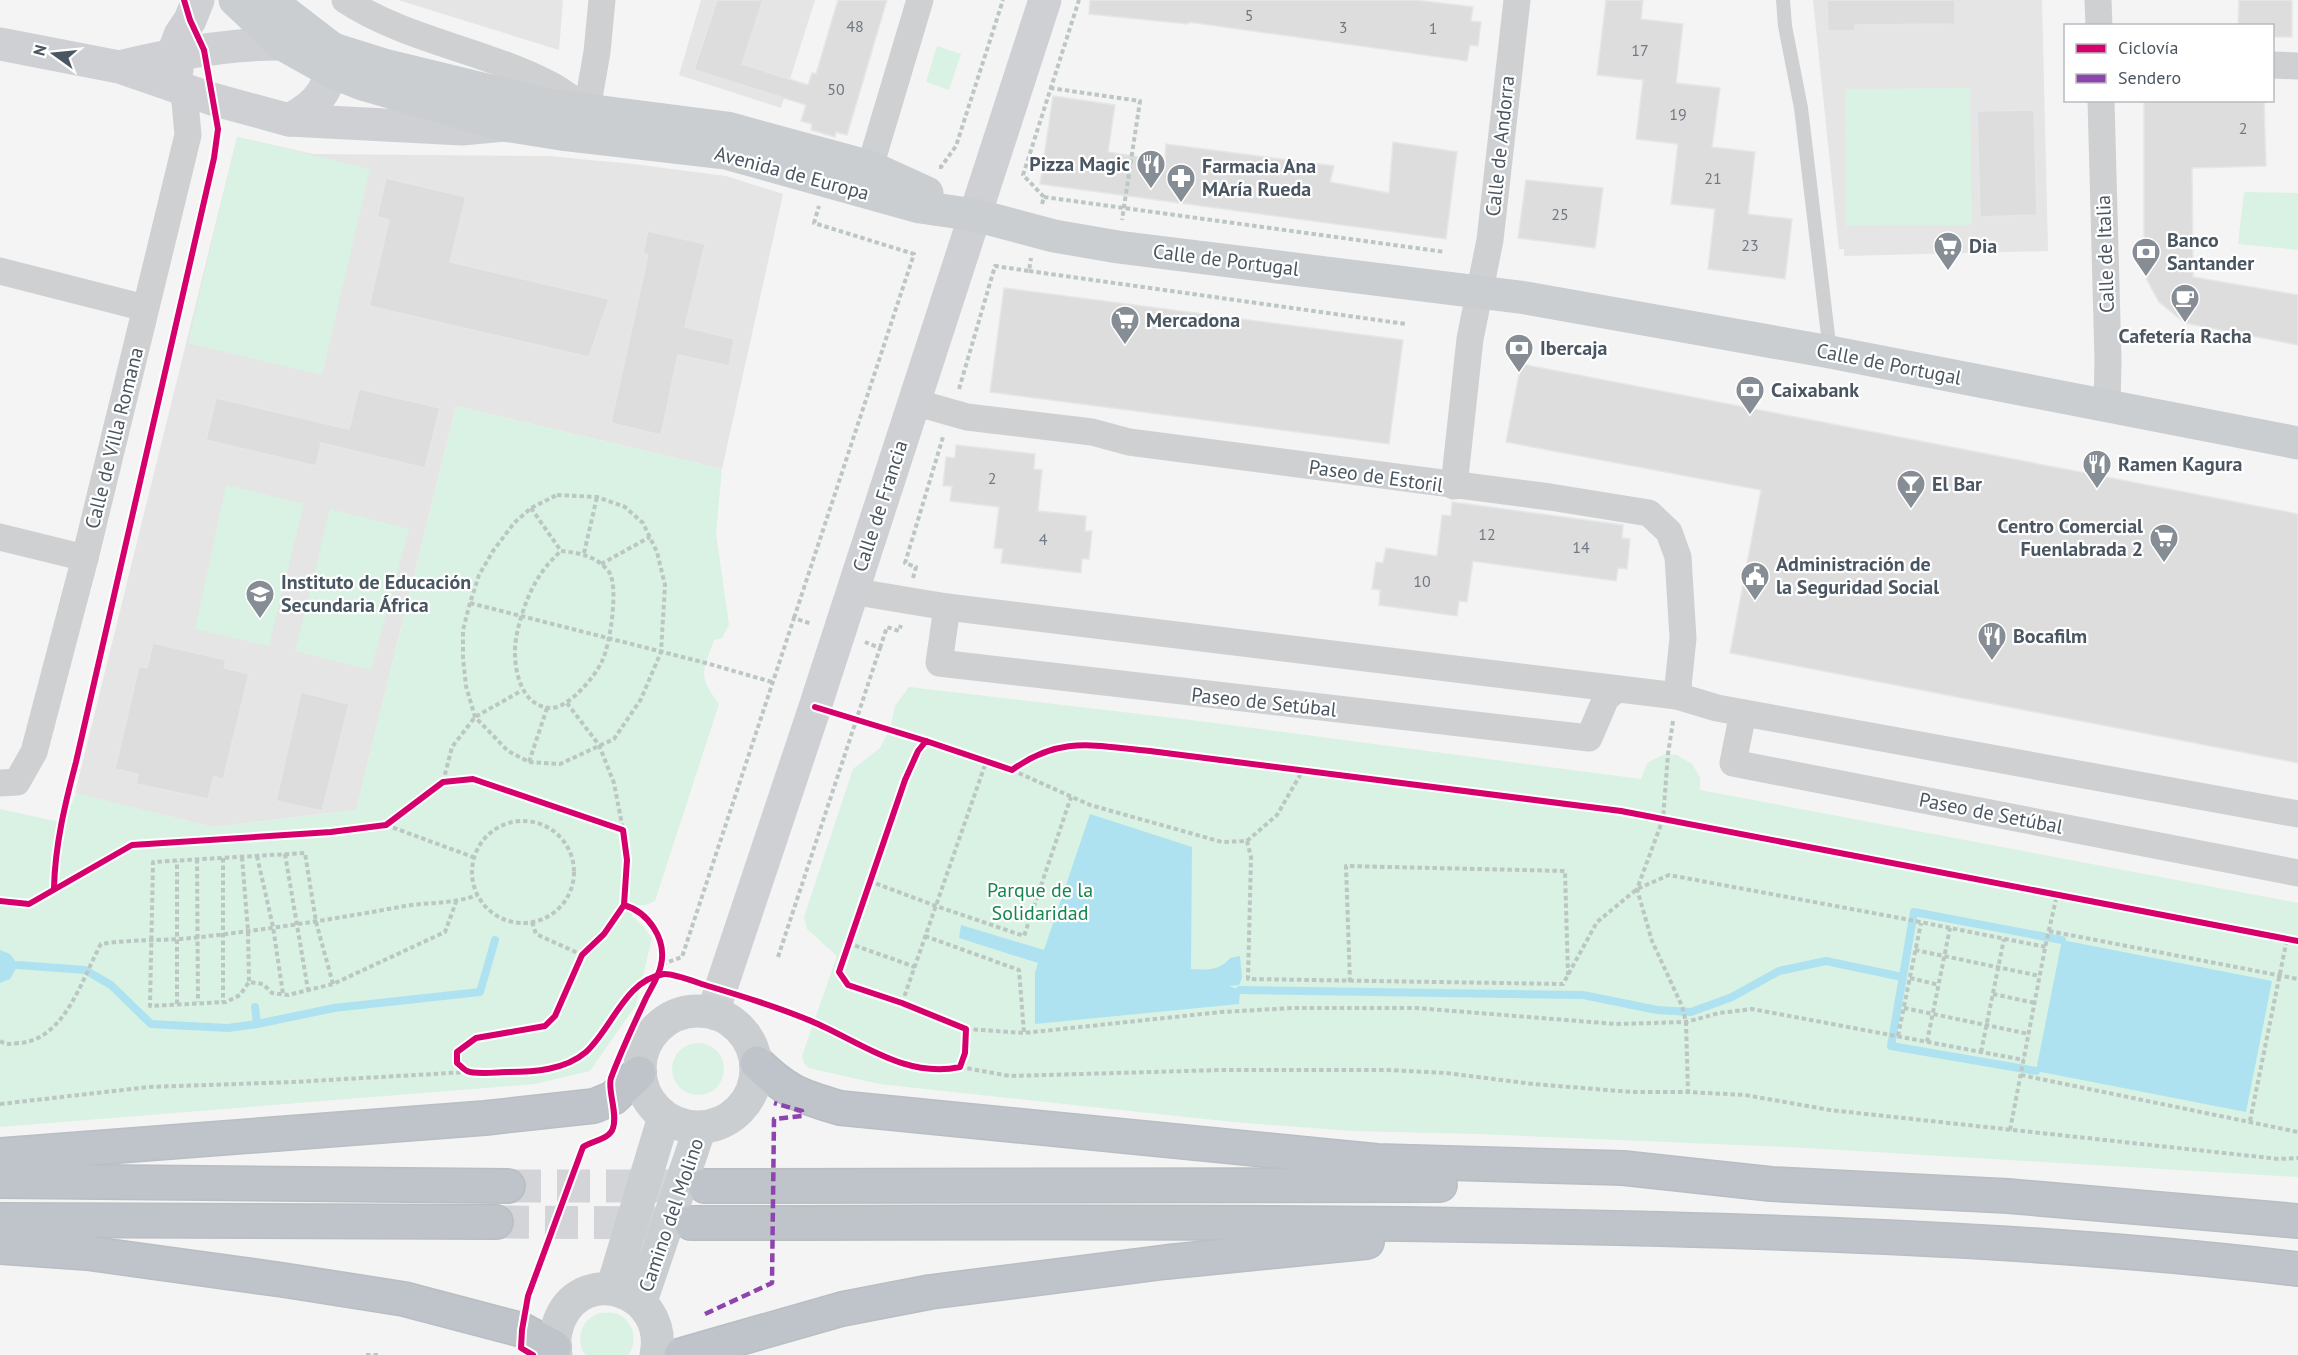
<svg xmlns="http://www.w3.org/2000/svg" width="2298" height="1355" font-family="'PT Sans',sans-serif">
	<rect width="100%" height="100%" fill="#f4f4f4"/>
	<!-- education -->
	<g fill="#e6e5e6">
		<path d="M398 0H563L559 50Z"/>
		<path d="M701 0H815L781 108 679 75Z"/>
		<path d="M1813 0H2042L2048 251 1844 256V249H1839Z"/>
		<path d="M237 137 313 154 548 156 633 164 726 176 783 194 722 469 456 406 356 810 212 827 75 793Z"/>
	</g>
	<!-- green -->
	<g fill="#d9f2e3">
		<path d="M937 46 961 54 949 90 926 82Z"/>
		<path d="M1970 88 1972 225 1846 226 1845 89Z"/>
		<path d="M237 137 370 169 322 375 188 343Z"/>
		<path d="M2244 192 2298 193V250L2238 244Z"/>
		<path d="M456 406 722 469 716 533 729 625 722 638 714 640C703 672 697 675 719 704L655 901 646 905H636L632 916 643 926 652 938 636 1005 590 1071 535 1084 0 1127V809L64 823 76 793 212 827 356 810Z"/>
		<path d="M226 485 304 504 269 646 195 629Z"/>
		<path d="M330 509 409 529 371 670 295 651Z"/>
		<path d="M909 687 1191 720 1641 779 1647 763 1665 754 1677 755 1692 764 1700 777V790L2298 903V1177L1807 1148 1477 1134 1352 1131 1233 1122 879 1084 809 1068 804 1063 802 1056 837 956 807 929 804 917 853 769 880 748 890 729 895 706Z"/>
		<circle cx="698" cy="1069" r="26"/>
		<path d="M599 1313C603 1313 609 1312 613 1313 632 1316 640 1341 628 1355H586C578 1347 579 1331 586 1322 589 1318 595 1315 599 1313Z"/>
	</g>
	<!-- water -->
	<g fill="#aee2f0">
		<path d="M1090 814 1192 847 1191 969C1206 970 1220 971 1230 958L1240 956 1242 978 1239 985 1229 986 1240 990 1239 1004 1035 1024V973L1038 963 959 938 961 925 1044 950Z"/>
		<path d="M2062 940 2272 981 2246 1112 2036 1071Z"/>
		<path d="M0 950 10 954 18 965 10 979 0 983Z"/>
	</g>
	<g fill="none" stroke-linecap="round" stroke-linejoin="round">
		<!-- stream -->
		<g stroke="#aee2f0" stroke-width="8">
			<path d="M18 965 85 970 111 985 151 1024 228 1028 257 1024 334 1008 480 992 495 940"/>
			<path d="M1240 990 1583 995 1657 1010 1691 1012 1732 997 1779 971 1826 961 1902 977"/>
			<path d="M255 1007 257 1024"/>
			<path d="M2036 1071 1891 1046 1914 912 2062 940"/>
		</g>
	</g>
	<!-- building -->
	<g fill="#ddddde" stroke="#e5e6e7" stroke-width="1.5">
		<path d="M717 0H763L742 64 808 85 812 73 816 74 838 0H887L847 135 836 132 835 137 811 130 812 124 801 121 806 105 694 70Z"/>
		<path d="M1090 0H1416L1473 7 1471 21 1481 22 1478 46 1470 45 1467 61 1189 22 1188 24 1089 14Z"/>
		<path d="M1606 0H1643L1641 19 1683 24 1676 83 1720 88 1712 147 1755 152 1748 214 1792 219 1785 279 1708 269 1715 209 1671 204 1678 144 1636 139 1643 80 1597 75Z"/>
		<path d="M1827 0H1955V24L1855 25V31H1828Z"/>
		<path d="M2239 0H2292V37H2272V26H2238Z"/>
		<path d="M1053 96 1115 105 1108 152 1165 161 1166 144 1334 166 1330 182 1389 193 1393 142 1457 152 1446 239 1040 184Z"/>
		<path d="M2144 100H2264L2266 166 2192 168 2193 277 2298 295V345L2185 323 2159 302 2146 278 2144 266Z"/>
		<path d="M2034 110 2037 215 1980 217 1977 111Z"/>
		<path d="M386 178 466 197 450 262 609 299 589 357 369 306 389 220 377 217Z"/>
		<path d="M1526 180 1603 188 1595 248 1518 238Z"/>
		<path d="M648 231 705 244 685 327 734 339 729 366 678 355 661 435 611 423 648 255 643 253Z"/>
		<path d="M1004 288 1403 340 1389 444 990 392Z"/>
		<path d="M1521 364 2298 514V763L1730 653 1761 490 1506 442Z"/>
		<path d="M359 389 440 408 425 468 321 443 316 466 206 440 216 398 349 429Z"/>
		<path d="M956 445 1035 454 1034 469 1042 470 1038 511 1086 516 1085 531H1092L1089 559H1082L1081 573 1001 563 1003 549 994 548 999 507 950 501 952 486H943L946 457 955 458Z"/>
		<path d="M1452 502 1623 525 1622 538 1630 539 1627 569 1618 568 1616 581 1473 561 1467 602 1459 601 1457 616 1379 605 1380 590 1372 589 1376 562 1383 563 1386 548 1437 556 1442 515 1451 516Z"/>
		<path d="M153 643 226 660 224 668 249 674 223 780 214 776 208 799 136 784 138 774 115 769 139 666 147 668Z"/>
		<path d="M301 692 349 704 322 811 276 801Z"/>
	</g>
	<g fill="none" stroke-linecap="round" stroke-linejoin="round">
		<!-- highway-tunnel -->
		<g stroke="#d2d4d7" stroke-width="33" stroke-dasharray="33 16" stroke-linecap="butt">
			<path d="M508 1186H670"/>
			<path d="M496 1222 659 1223"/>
		</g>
		<!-- highway casing -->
		<g stroke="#b9bec3" stroke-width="36">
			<g id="highway">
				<path d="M757 1063C788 1093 800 1096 840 1108L1377 1161 1623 1168 1771 1184 2008 1196 2298 1221"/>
				<path d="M0 1155 485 1118 594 1106 613 1098 639 1073"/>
				<path d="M0 1181 508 1186"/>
				<path d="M705 1186 1440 1185"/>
				<path d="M0 1220 496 1222"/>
				<path d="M691 1223C1014 1223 1337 1220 1661 1229 1874 1235 2086 1244 2298 1269"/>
				<path d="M0 1247 87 1253 283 1280 404 1299 522 1330 554 1347"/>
				<path d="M681 1355 842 1309 930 1292 1166 1262 1367 1242"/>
			</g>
		</g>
		<!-- path -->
		<g stroke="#bcc7c4" stroke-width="4" stroke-dasharray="4.5 3" stroke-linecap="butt">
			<path d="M1050 88 1140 101 1122 220"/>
			<path d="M939 167H941L956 146 1003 0"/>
			<path d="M1044 197 1445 252"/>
			<path d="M1042 204 1044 197 1023 175 1079 0"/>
			<path d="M1029 271 1406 324"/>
			<path d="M959 389 995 266 1029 271 1031 258"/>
			<path d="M557 495 597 497 625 507 643 523 657 552 665 585 661 652 641 699 614 739 560 764 529 762 508 751 475 717 466 686 463 658V630L470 603 479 575 493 551 514 523 531 508Z"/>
			<path d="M531 508 561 551"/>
			<path d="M561 551C580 553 597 556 609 572 619 586 610 646 602 661 595 677 568 709 550 708 523 706 515 675 515 653 514 635 525 602 533 587 540 573 549 562 561 551Z"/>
			<path d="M584 553 597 497"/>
			<path d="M601 564 650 537"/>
			<path d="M913 578 916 567 905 563 943 437"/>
			<path d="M470 603 706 663 772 682"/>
			<path d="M794 618 914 254 814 223 819 206"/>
			<path d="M880 648 887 627 899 631 901 625"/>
			<path d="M567 703 599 745 614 783 623 830"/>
			<path d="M1673 721 1668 754 1663 819 1637 889 1652 941 1682 1006 1686 1022 1688 1092"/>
			<path d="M529 762 547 708"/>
			<path d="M1012 770 1090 805 1222 842 1247 841 1251 857 1248 979 1563 984 1597 922 1637 889 1669 875 1905 919 2046 947"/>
			<path d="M443 782 452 747 475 717 521 691"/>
			<circle cx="523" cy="872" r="51"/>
			<path d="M386 825 473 857"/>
			<path d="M1247 841 1277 815 1303 770"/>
			<path d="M285 854 308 990"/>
			<path d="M257 856 273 927 283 994"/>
			<path d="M242 857 248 931 249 982"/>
			<path d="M223 858V1002"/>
			<path d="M197 859 198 1002"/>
			<path d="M869 881 936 906 1024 936 1071 797"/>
			<path d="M532 922 536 934 582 955"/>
			<path d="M2049 931 2298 979"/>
			<path d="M925 936 1019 970 1024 1033"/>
			<path d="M848 943 915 967"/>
			<path d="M1915 950 2040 976"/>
			<path d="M778 957 880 648 865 642"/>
			<path d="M662 964 682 957 794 618 812 624"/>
			<path d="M1910 978 1939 985"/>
			<path d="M1350 982 1346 866 1565 871 1568 975"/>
			<path d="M333 984 316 922 305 853 153 862 150 1006 226 1002 240 995 249 982 263 984 272 993 288 995 333 984 445 932 456 902"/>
			<path d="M1993 994 2035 1003"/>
			<path d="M902 1003 986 762"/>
			<path d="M177 1004V861"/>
			<path d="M1904 1008 2029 1034"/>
			<path d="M966 1029 1024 1033 1221 1012 1293 1008H1416L1616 1024 1686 1022 1719 1013 1752 1009 2024 1060"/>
			<path d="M1898 1036 1921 923"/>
			<path d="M0 1041C6 1045 11 1044 18 1043 65 1041 82 978 101 944 132 939 162 941 192 938 264 930 335 919 405 906 430 902 454 904 477 895"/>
			<path d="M1927 1042 1950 928"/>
			<path d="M1981 1052 2004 939"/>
			<path d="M960 1067 1010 1076 1221 1070H1388L1446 1073 1533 1084 1632 1092H1688L1745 1095 1830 1110 2279 1159 2298 1158"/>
			<path d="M2021 1075 2298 1132"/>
			<path d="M0 1104 149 1087 293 1082 468 1072"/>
			<path d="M2250 1121 2287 939"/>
			<path d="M2010 1130 2046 943 2057 895"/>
			<path d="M366 1355H381"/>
		</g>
		<!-- lane -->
		<path stroke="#ced0d2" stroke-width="14" d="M1783 0 1785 26 1801 108 1830 352"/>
		<!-- street -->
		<g stroke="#ced0d2" stroke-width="27">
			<path d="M345 0C406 40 483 50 549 84 562 90 574 101 587 109L597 52 602 0"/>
			<path d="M2098 0 2099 26"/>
			<path d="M2272 65 2298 66"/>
			<path d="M2101 100 2108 360 2107 407"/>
			<path d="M870 167 920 0"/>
			<path d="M0 271 145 308"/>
			<path d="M914 402 967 417 1092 432 1129 442 1550 497 1649 513 1669 532 1678 557 1683 638 1677 696"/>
			<path d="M1454 486 1470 339 1490 240 1517 0"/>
			<path d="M0 537 85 558"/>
			<path d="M851 591 947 607 1677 696 1717 708 2298 814"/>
			<path d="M947 607 939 663 1589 738 1606 698 1617 689"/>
			<path d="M1743 713 1733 763 2298 873"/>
			<path d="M0 783 17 782 34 752 85 558 188 135 185 102 182 90"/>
		</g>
		<!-- secondary -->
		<g stroke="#ced0d4" stroke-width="33">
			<path d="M0 44 119 67 212 99 289 120 462 129 504 125"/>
			<path d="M119 67C172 54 227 44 281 44 298 44 316 47 333 49 332 85 322 103 289 120"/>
			<path d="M177 70 173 54 180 35 190 20 198 0"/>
			<path d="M713 1012 815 707 1045 0"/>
		</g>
		<!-- primary -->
		<g stroke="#caced1" stroke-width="33">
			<path d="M235 0 282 44 332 72 362 84 504 125 561 134 726 153 920 207 975 215 1054 236 1118 247 1526 298 1830 352 2298 443"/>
			<path d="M269 0 333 49 384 65 548 105 727 128 870 167 927 193"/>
			<circle cx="698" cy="1069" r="58"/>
			<path d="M612 1289 664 1117"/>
			<path d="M641 1301 700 1128"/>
			<path d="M556 1355C553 1343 555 1331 560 1319 584 1263 669 1291 656 1355"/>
		</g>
		<!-- highway -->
		<use href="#highway" stroke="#bec4c9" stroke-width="33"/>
		<!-- quiet -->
		<path stroke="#8e44ad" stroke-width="4.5" stroke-dasharray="9 4.5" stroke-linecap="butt" d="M705 1314 772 1283 774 1119 802 1116V1111L774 1103"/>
		<!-- cycleway casing -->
		<g stroke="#fff" stroke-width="10">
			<g id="cycleway">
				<path d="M815 707 926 741"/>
				<path d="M54 888C55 845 65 804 76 762L214 158 218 129 204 50 190 20 184 0"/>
				<path d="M0 901 29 904 132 845 331 832 386 825 443 782 473 779 623 830 627 860 624 905 604 934 582 955 555 1016 545 1026 476 1038 457 1052V1063C460 1065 464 1070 467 1071 475 1075 498 1072 508 1072 534 1072 565 1070 586 1052 613 1027 625 980 664 974 673 973 698 983 708 986 742 996 778 1007 811 1021 859 1041 905 1079 960 1067L965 1053 966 1029 902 1003 848 985 839 972 905 780 918 751 926 741 1012 770C1061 735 1094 746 1150 751L1621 811 2298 941"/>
				<path d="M533 1355 521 1348 522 1330 528 1296 583 1147C592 1141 610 1139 613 1128 618 1113 607 1089 611 1078 621 1051 634 1024 646 998 651 988 659 976 661 965 667 939 648 912 624 905"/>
			</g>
		</g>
		<!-- cycleway -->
		<use href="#cycleway" stroke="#d6006c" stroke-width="6"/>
	</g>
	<!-- icons -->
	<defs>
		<g id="restaurant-pin" transform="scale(1.5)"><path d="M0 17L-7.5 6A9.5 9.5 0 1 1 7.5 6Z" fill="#868d94" stroke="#fff"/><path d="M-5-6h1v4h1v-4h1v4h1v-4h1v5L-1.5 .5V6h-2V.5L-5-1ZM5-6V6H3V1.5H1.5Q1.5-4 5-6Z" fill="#fff"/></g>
		<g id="pharmacy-pin" transform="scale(1.5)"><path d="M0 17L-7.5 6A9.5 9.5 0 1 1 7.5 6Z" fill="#868d94" stroke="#fff"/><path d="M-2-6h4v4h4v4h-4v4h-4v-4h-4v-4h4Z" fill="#fff"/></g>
		<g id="supermarket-pin" transform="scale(1.5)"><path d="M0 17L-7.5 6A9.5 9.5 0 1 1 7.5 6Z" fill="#868d94" stroke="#fff"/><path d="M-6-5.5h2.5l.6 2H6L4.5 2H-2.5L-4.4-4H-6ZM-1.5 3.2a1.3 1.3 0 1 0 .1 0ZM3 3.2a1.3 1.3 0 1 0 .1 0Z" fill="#fff"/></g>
		<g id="bank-pin" transform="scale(1.5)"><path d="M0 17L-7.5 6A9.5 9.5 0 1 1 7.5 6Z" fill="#868d94" stroke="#fff"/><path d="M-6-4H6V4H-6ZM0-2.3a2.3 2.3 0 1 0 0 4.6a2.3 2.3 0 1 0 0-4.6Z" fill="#fff"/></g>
		<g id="cafe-pin" transform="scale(1.5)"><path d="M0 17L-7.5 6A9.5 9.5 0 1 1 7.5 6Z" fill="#868d94" stroke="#fff"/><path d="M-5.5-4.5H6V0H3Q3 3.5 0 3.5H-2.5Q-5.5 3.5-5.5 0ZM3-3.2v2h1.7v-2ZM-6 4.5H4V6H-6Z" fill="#fff"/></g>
		<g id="bar-pin" transform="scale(1.5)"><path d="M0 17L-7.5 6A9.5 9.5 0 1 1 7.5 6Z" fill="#868d94" stroke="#fff"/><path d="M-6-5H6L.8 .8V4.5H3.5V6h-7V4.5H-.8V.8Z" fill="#fff"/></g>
		<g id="civic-pin" transform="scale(1.5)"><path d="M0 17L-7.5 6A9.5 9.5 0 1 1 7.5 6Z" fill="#868d94" stroke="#fff"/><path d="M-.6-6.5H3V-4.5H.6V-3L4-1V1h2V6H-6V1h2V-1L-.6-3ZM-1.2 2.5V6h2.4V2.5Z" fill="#fff"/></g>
		<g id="school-pin" transform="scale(1.5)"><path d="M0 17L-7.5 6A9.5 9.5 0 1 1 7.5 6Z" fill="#868d94" stroke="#fff"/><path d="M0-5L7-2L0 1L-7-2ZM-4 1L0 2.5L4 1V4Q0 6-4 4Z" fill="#fff"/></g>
	</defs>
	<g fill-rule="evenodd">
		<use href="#restaurant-pin" x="1151" y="164"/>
		<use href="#pharmacy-pin" x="1181" y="178"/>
		<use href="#supermarket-pin" x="1948" y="246"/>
		<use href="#bank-pin" x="2146" y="252"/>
		<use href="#cafe-pin" x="2185" y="298"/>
		<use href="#supermarket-pin" x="1125" y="320"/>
		<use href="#bank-pin" x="1519" y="348"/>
		<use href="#bank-pin" x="1750" y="390"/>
		<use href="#restaurant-pin" x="2097" y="464"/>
		<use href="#bar-pin" x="1911" y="484"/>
		<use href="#supermarket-pin" x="2164" y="538"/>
		<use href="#civic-pin" x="1755" y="576"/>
		<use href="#school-pin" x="260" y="594"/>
		<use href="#restaurant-pin" x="1992" y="636"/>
	</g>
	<g text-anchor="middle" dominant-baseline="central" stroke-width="4.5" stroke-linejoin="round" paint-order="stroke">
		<!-- number labels -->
		<g font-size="16" fill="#707881">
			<text x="1249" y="15">5</text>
			<text x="855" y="26">48</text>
			<text x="1343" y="27">3</text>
			<text x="1433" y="28">1</text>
			<text x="1640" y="50">17</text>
			<text x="836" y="89">50</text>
			<text x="1678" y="114">19</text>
			<text x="2243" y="128">2</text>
			<text x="1713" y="178">21</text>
			<text x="1560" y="214">25</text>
			<text x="1750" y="245">23</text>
			<text x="992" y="478">2</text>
			<text x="1487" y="534">12</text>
			<text x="1043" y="539">4</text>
			<text x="1581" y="547">14</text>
			<text x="1422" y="581">10</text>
		</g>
		<!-- street labels -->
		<g font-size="20" fill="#4a5661" stroke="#fff">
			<text transform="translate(1500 146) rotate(-84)">Calle de Andorra</text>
			<text transform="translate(792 173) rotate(15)">Avenida de Europa</text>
			<text transform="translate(2105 254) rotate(-92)">Calle de Italia</text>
			<text transform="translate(1226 260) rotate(7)">Calle de Portugal</text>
			<text transform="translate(1889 364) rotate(11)">Calle de Portugal</text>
			<text transform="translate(114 438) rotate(-76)">Calle de Villa Romana</text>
			<text transform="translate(1376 476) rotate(8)">Paseo de Estoril</text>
			<text transform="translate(880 506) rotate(-72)">Calle de Francia</text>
			<text transform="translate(1264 702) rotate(6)">Paseo de Setúbal</text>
			<text transform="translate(1991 813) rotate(11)">Paseo de Setúbal</text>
			<text transform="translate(671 1215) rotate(-71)">Camino del Molino</text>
		</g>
		<!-- poi labels -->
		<g font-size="20" font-weight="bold" fill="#4a5661" stroke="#fff" text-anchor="start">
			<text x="1130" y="164" text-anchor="end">Pizza Magic</text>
			<text x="1202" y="166">Farmacia Ana<tspan x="1202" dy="23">MAría Rueda</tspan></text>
			<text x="2167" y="240">Banco<tspan x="2167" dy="23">Santander</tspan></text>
			<text x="1969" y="246">Dia</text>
			<text x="1146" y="320">Mercadona</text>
			<text x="2185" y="336" text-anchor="middle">Cafetería Racha</text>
			<text x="1540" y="348">Ibercaja</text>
			<text x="1771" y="390">Caixabank</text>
			<text x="2118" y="464">Ramen Kagura</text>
			<text x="1932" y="484">El Bar</text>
			<text x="2143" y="526" text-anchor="end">Centro Comercial<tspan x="2143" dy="23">Fuenlabrada 2</tspan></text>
			<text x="1776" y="564">Administración de<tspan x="1776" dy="23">la Seguridad Social</tspan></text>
			<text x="281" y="582">Instituto de Educación<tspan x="281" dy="23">Secundaria África</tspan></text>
			<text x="2013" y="636">Bocafilm</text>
		</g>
		<!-- park labels -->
		<g font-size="20" fill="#17864f" stroke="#fff">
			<text x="1040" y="890">Parque de la<tspan x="1040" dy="23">Solidaridad</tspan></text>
		</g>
	</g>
	<!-- legend -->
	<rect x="2064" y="24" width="210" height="78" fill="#ffffff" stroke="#b7bbc0" stroke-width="1.5"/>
	<rect x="2076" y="44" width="30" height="9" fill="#d6006c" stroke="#b7bbc0" stroke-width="1.5"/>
	<text x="2118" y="54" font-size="18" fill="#4a5661">Ciclovía</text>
	<rect x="2076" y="74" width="30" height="9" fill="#8e44ad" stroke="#b7bbc0" stroke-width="1.5"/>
	<text x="2118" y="84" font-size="18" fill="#4a5661">Sendero</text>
	<!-- north arrow -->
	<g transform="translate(54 54) rotate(285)" stroke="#ffffff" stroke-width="4.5" paint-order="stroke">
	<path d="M0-4.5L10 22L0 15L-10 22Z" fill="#4a5661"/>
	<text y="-9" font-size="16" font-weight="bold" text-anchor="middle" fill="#4a5661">N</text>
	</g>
</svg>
